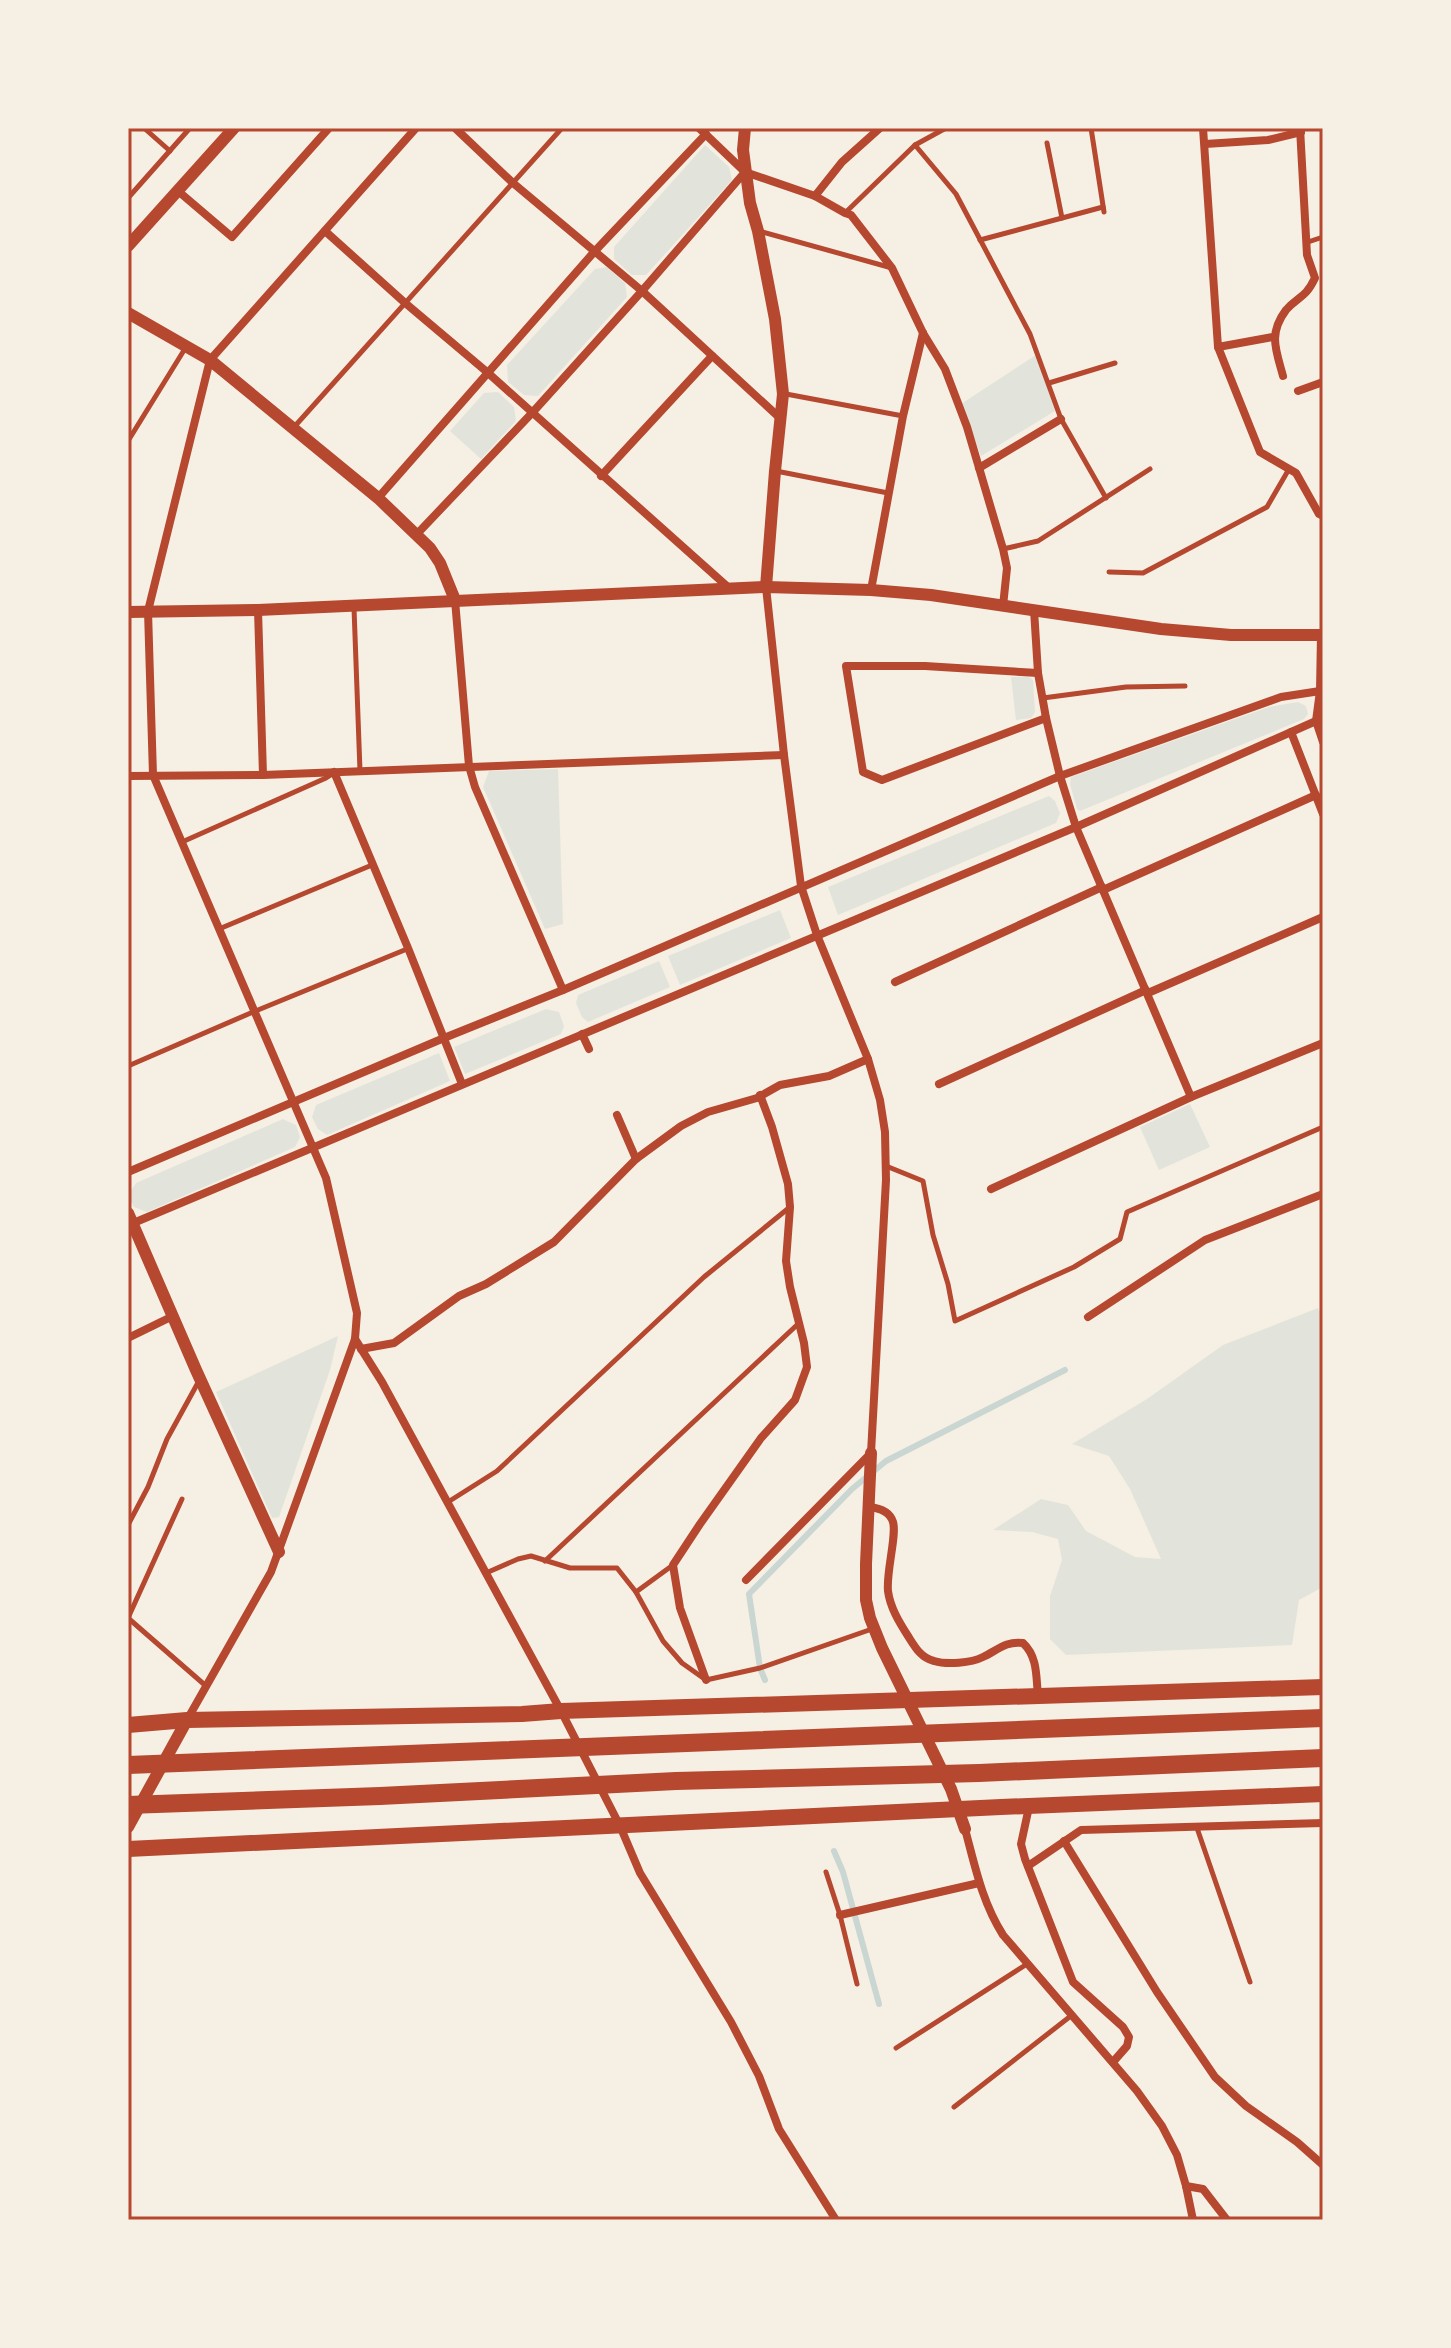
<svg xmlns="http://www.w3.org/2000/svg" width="1451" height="2348" font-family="'Fira Sans Condensed',sans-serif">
	<rect width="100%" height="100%" fill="#f6efe4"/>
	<!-- green -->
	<g fill="#e2e4dc">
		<path d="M705 145 729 167 732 180 646 275H632L614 259V247Z"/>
		<path d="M607 267 625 283 627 297 538 396 524 395 508 382 507 365 595 269Z"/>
		<path d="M1036 355 1055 411 981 456 961 404Z"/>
		<path d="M498 392 514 407 516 421 481 459 450 431 484 393Z"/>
		<path d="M1011 677H1029L1033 680 1035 712 1031 718 1016 720Z"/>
		<path d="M1298 702 1306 706 1308 714 1304 719 1080 811 1077 809 1070 784 1071 777 1269 707Z"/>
		<path d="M558 769 563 924 545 929 483 787 489 771Z"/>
		<path d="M1049 796 1055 801 1060 813 1056 823 838 915 828 887Z"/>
		<path d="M780 910 791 938 680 985 668 956Z"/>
		<path d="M659 961 670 987 588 1022 582 1017 576 1003 578 995Z"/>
		<path d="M546 1009 559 1012 564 1026 561 1034 465 1074 454 1047Z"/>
		<path d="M439 1053 450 1081 327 1135 318 1129 312 1117 316 1105Z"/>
		<path d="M1190 1104 1210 1147 1159 1170 1140 1127Z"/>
		<path d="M283 1119 296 1125 300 1137 295 1147 147 1212 134 1207 128 1195 136 1183Z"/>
		<path d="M1318 1308 1323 1317V1587L1299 1600 1292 1645 1066 1655 1050 1639V1596L1062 1560 1058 1539 1032 1532 993 1530 1041 1499 1068 1505 1086 1531 1135 1557 1161 1559 1130 1489 1109 1456 1072 1444 1147 1399 1223 1345Z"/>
		<path d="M338 1336 330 1370 279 1517 272 1518 216 1392Z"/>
	</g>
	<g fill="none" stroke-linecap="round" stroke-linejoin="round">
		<!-- stream -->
		<g stroke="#c9d6d2" stroke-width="6">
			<path d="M765 1680 760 1668 749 1594 852 1489 886 1461 1065 1370"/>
			<path d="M834 1851 843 1872 879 2004"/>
		</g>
		<!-- service -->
		<g stroke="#b5482f" stroke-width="5">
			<path d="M144 128 170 151"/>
			<path d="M1091 128 1104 212"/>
			<path d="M1047 143 1062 218"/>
			<path d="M915 145 956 194 1030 334 1061 419 1106 498"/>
			<path d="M128 198 190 128"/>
			<path d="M845 213 915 145 946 128"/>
			<path d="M759 231 892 268"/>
			<path d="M980 240 1103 207"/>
			<path d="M1308 242 1323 237"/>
			<path d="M1049 383 1115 363"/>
			<path d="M786 394 903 416"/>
			<path d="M295 426 562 128"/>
			<path d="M128 441 186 347"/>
			<path d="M776 471 888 493"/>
			<path d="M1003 549 1038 541 1150 469"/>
			<path d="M1109 572 1143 573 1267 507 1289 469"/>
			<path d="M354 608 360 771"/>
			<path d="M1043 698 1126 687 1185 686"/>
			<path d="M182 842 326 778 334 773"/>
			<path d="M219 929 372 865"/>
			<path d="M128 1066 253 1012 407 949"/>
			<path d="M886 1166 923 1181 933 1235 948 1284 955 1321 1074 1267 1120 1239 1127 1212 1323 1127"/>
			<path d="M448 1502 497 1471 704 1277 790 1207"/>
			<path d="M128 1525 148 1487 167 1439 200 1379"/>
			<path d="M545 1561 798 1324"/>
			<path d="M486 1573 518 1559 531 1556 570 1568H617L636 1592 663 1641 682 1663 706 1680 760 1668 872 1629"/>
			<path d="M636 1592 673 1565"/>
			<path d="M128 1618 182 1499"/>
			<path d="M128 1618 206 1686"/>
			<path d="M1197 1828 1250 1982"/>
			<path d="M826 1872 840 1915 857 1984"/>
			<path d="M896 2048 1027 1964"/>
			<path d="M954 2107 1072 2015"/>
		</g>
		<!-- minor -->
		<g stroke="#b5482f" stroke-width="8">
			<path d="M455 128 513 183 642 291 781 419"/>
			<path d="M699 128 745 172 815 196 845 213 851 215 892 268 923 333 945 369 967 427 1003 549 1007 568 1003 606"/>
			<path d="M1203 128 1218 347 1260 452 1296 473 1319 514 1323 516"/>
			<path d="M1205 144 1268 140 1301 132"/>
			<path d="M178 191 232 237 329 128"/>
			<path d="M815 196 842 162 880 128"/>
			<path d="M325 231 404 302 487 372 729 588"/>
			<path d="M1218 347 1273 337"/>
			<path d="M1283 376C1276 350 1268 334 1286 310 1298 296 1305 299 1315 278L1307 255 1300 128"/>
			<path d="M1298 391 1323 382"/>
			<path d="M979 468 1061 419"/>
			<path d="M601 476 712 356"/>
			<path d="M378 498 594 252 706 134"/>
			<path d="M417 534 532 413 642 291 745 172"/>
			<path d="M871 590 903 416 923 333"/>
			<path d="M455 600 469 766 475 787 563 990"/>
			<path d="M258 610 263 775"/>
			<path d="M1034 610 1038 673 1046 718 1060 776 1076 827 1191 1097"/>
			<path d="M1321 635 1320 691 1316 721 1323 742"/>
			<path d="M1038 673 925 666H846L863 772 882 780 1046 718"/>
			<path d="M1291 732 1323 814"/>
			<path d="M334 772 408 948 462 1084"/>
			<path d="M128 776 263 775 784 755"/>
			<path d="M1103 890 1316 795"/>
			<path d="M895 982 1102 887"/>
			<path d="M1148 993 1323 917"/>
			<path d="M582 1034 589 1049"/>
			<path d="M939 1084 1146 990"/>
			<path d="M617 1115 636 1159"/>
			<path d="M128 1172 444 1038 563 990 1060 776 1281 697 1320 691"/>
			<path d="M991 1189 1191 1097 1323 1043"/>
			<path d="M131 1224 1076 827 1316 721"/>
			<path d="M1088 1317 1205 1240 1323 1194"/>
			<path d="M128 1338 173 1316"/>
			<path d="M355 1339 382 1382 561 1711 620 1826 640 1873 731 2022 759 2076 779 2129 836 2220"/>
			<path d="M361 1349 394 1343 459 1296 486 1284 554 1242 636 1159 681 1126 708 1112 757 1098 780 1085 829 1076 868 1059"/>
			<path d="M869 1507C879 1508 890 1512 893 1522 897 1535 886 1572 888 1591 890 1607 899 1622 908 1636 915 1647 921 1658 934 1661 947 1665 971 1663 983 1657 998 1650 1005 1641 1023 1643 1038 1657 1036 1677 1038 1696"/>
			<path d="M746 1580 871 1453 886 1180 885 1132 880 1100 868 1059 817 935 801 886 784 755 766 587"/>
			<path d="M706 1680 680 1608 673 1565 700 1524 761 1438 795 1400 807 1367 804 1343 790 1287 786 1261 790 1207 788 1184 772 1127 760 1095"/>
			<path d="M187 1720 271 1572 355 1339 357 1313 326 1178 153 775 148 611 210 360 416 128"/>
			<path d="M1029 1807 1021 1844 1025 1859 1073 1982 1123 2027 1129 2037 1127 2046 1113 2062"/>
			<path d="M965 1829C975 1866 982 1902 1003 1935L1137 2091 1162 2126 1177 2155 1186 2186 1193 2220"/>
			<path d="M1064 1841 1157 1992 1215 2077 1246 2106 1297 2142 1323 2165"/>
			<path d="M1028 1866 1081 1830 1323 1823"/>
			<path d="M840 1915 979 1883"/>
			<path d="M1186 2186 1203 2189 1227 2220"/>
		</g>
		<!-- tertiary -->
		<g stroke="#b5482f" stroke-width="12">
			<path d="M745 128 743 150 750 203 758 231 775 319 783 394 775 471 766 587"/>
			<path d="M128 246 234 128"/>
			<path d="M128 313 210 360 378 498 430 548 440 563 455 600"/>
			<path d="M128 612 258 610 766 587 871 590 931 595 1161 629 1231 635H1323"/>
			<path d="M128 1213 196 1370 279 1552"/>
			<path d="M871 1453 866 1564V1600L870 1618 882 1648 951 1789 965 1829"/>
			<path d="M128 1827 187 1720"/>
		</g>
		<!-- trunk -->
		<g stroke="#b5482f" stroke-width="16">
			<path d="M128 1725 187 1720 522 1714 561 1711 1323 1687"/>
			<path d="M128 1849 1001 1807 1323 1794"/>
		</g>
		<!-- motorway -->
		<g stroke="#b5482f" stroke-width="18">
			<path d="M128 1765 1323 1718"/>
			<path d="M128 1805 380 1796 676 1781 979 1773 1323 1758"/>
		</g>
	</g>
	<!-- border -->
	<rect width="1451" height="2348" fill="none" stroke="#f6efe4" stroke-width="260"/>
	<rect x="130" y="130" width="1191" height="2088" fill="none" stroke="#b5482f" stroke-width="3"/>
</svg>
